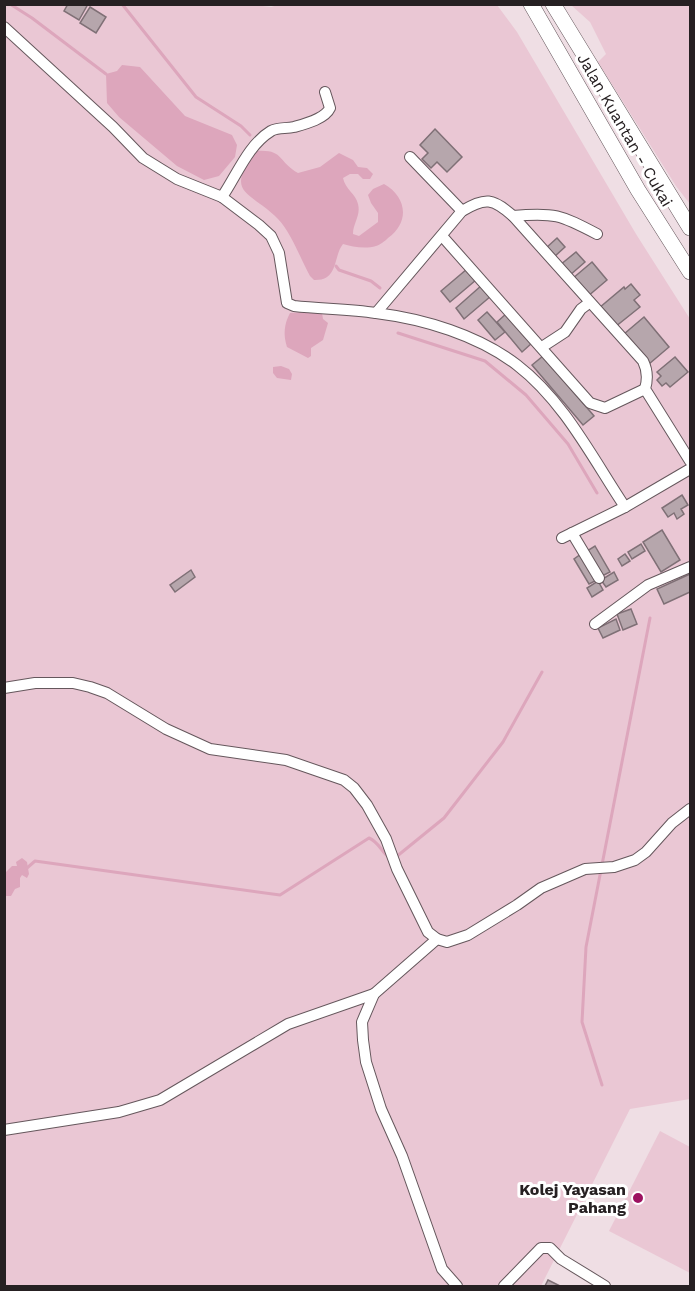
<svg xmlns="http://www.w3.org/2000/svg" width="695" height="1291" font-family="'Work Sans',sans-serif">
	<rect width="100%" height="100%" fill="#efdee4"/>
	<!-- green -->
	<g fill="#eac7d4">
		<path d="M246 4 271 7 281 4 497 5 517 32 636 234 690 319V1099L630 1109 541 1286H5V5Z"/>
		<path d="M571 5H690V204L676 186 598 62 606 54 590 22Z"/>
		<path d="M660 1131 690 1147V1273L609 1231Z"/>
	</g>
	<!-- water -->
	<g fill="#dda6bc">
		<path d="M122 65 140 67 185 116 232 135 237 145 235 157 219 176 204 180 177 166 119 117 107 103 106 74 117 71Z"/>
		<path d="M256 151C284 149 277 161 298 173L320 167 339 153 353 160 358 167 367 168 373 174 370 179H363L358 174H350L343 178C345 189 356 194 358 204 361 216 353 223 353 234L359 236 378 222V213L371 203 368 195 373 189 384 184C407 197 410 222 388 238 385 241 380 245 376 246 366 249 352 247 343 244 333 256 339 281 314 280L310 276C300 258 292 234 278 219 251 191 223 195 256 151Z"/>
		<path d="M308 312 322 313 323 319 328 323 323 340 311 348V356L308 358 287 347C283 335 284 324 290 313Z"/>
		<path d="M281 366 289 369 292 374 291 380 277 378 273 373V367Z"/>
		<path d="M22 858 27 862 29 874 27 878 22 875 20 878V887L15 889 11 896H6L5 900 6 872 12 866H17L16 862Z"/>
	</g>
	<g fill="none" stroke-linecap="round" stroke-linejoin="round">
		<!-- stream -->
		<g stroke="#dda6bc" stroke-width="3">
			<path d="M10 4 32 18 106 74"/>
			<path d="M122 4 196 97 241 126 250 135"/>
			<path d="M336 266 339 270 371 281 380 288"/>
			<path d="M398 333 485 361 526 395 568 444 597 493"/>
			<path d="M396 857 444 818 503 742 542 672"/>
			<path d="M27 868 35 861 280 895 369 838C379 842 381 852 390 858"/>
			<path d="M602 1085 582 1022 586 947 650 618"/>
		</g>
	</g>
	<!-- building -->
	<g fill="#b6a6ac" stroke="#7f7076" stroke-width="1.5">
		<path d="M68 4H88L79 20 64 11Z"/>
		<path d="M90 7 106 17 96 33 80 23Z"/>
		<path d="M435 129 462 157 447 172 437 162 431 168 422 159 428 153 420 145Z"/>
		<path d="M557 238 565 247 554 257 546 248Z"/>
		<path d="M576 252 585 262 569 276 560 265Z"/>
		<path d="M592 262 607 280 587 297 572 279Z"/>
		<path d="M467 269 476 280 450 302 441 291Z"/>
		<path d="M631 284 640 295 634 300 640 307 615 327 599 308 624 287 625 289Z"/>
		<path d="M482 285 491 296 464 319 456 308Z"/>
		<path d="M487 312 505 332 495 340 478 320Z"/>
		<path d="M507 313 532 343 522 352 497 322Z"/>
		<path d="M644 317 669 347 649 364 624 334Z"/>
		<path d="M543 356 594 416 583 425 532 365Z"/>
		<path d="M675 357 688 372 670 387 666 383 662 386 657 380 661 376 657 372Z"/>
		<path d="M682 495 688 505 681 509 684 514 677 519 674 513 668 517 662 508Z"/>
		<path d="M662 530 680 560 661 572 643 542Z"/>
		<path d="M641 544 645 551 632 559 628 552Z"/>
		<path d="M595 546 610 572 602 576 587 551Z"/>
		<path d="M581 554 597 580 589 584 574 559Z"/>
		<path d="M625 554 630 561 622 566 618 559Z"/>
		<path d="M191 570 195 577 175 592 170 585Z"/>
		<path d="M614 572 618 580 606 587 601 580Z"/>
		<path d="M690 574V592L664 604 657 589Z"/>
		<path d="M598 581 603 590 592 597 587 588Z"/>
		<path d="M631 609 637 624 623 630 617 614Z"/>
		<path d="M616 619 620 630 603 638 598 628Z"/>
		<path d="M548 1280 560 1286H545Z"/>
	</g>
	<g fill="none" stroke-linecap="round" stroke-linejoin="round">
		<!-- minor casing -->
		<g stroke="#65575c" stroke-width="12">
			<g id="minor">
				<path d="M4 27 113 127 143 158 177 179 222 197 259 225 271 236 279 253 287 303 294 306C321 309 349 309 376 313 424 319 478 335 517 365 564 401 593 459 625 507"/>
				<path d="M410 157 462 211"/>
				<path d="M222 197C237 175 248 145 271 131 278 127 286 129 294 127 305 124 325 119 330 108L325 92"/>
				<path d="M513 216C554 212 561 215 597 234"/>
				<path d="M442 236 590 403 605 408 645 389"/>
				<path d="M376 313 462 211C485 197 493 198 513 216L643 361C648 371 648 379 645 389L690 461"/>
				<path d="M542 347 565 332 581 309 589 303"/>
				<path d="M572 533 599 578"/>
				<path d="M562 538 625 507 690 469"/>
				<path d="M595 624 648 585 690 567"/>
				<path d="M4 688 35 683H73L90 687 107 693 166 729 210 749 286 760 344 780 354 788 367 805 386 839 397 869 428 932 437 939 447 942 468 935 517 905 541 888 585 869 614 867 635 860 646 852 672 823 690 809"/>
				<path d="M437 939 374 994 362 1022 363 1040 366 1062 381 1109 402 1156 442 1269 457 1286"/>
				<path d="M4 1130 119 1112 160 1100 288 1024 374 994"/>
				<path d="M504 1286 541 1248H550L561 1259 605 1286"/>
			</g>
		</g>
		<!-- highway casing -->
		<g stroke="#65575c" stroke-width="16">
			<g id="highway">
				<path d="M531 4 638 190 690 272"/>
				<path d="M553 4 690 228"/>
			</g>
		</g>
		<!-- minor -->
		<use href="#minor" stroke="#fff" stroke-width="10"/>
		<!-- highway -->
		<use href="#highway" stroke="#fff" stroke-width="15"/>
	</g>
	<!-- markers -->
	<circle fill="#9d1261" stroke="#fff" stroke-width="2" cx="638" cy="1198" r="6"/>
	<g text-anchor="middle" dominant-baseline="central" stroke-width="6" stroke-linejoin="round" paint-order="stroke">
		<!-- street labels -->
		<g font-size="16" fill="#262022" stroke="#fff">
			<text transform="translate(625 130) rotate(60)">Jalan Kuantan - Cukai</text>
		</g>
		<!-- poi labels -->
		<g font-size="16" font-weight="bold" fill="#262022" stroke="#fff" text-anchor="end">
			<text x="626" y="1189">Kolej Yayasan<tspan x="626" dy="18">Pahang</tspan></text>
		</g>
	</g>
	<!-- border -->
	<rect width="695" height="1291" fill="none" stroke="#262022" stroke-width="12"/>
</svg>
